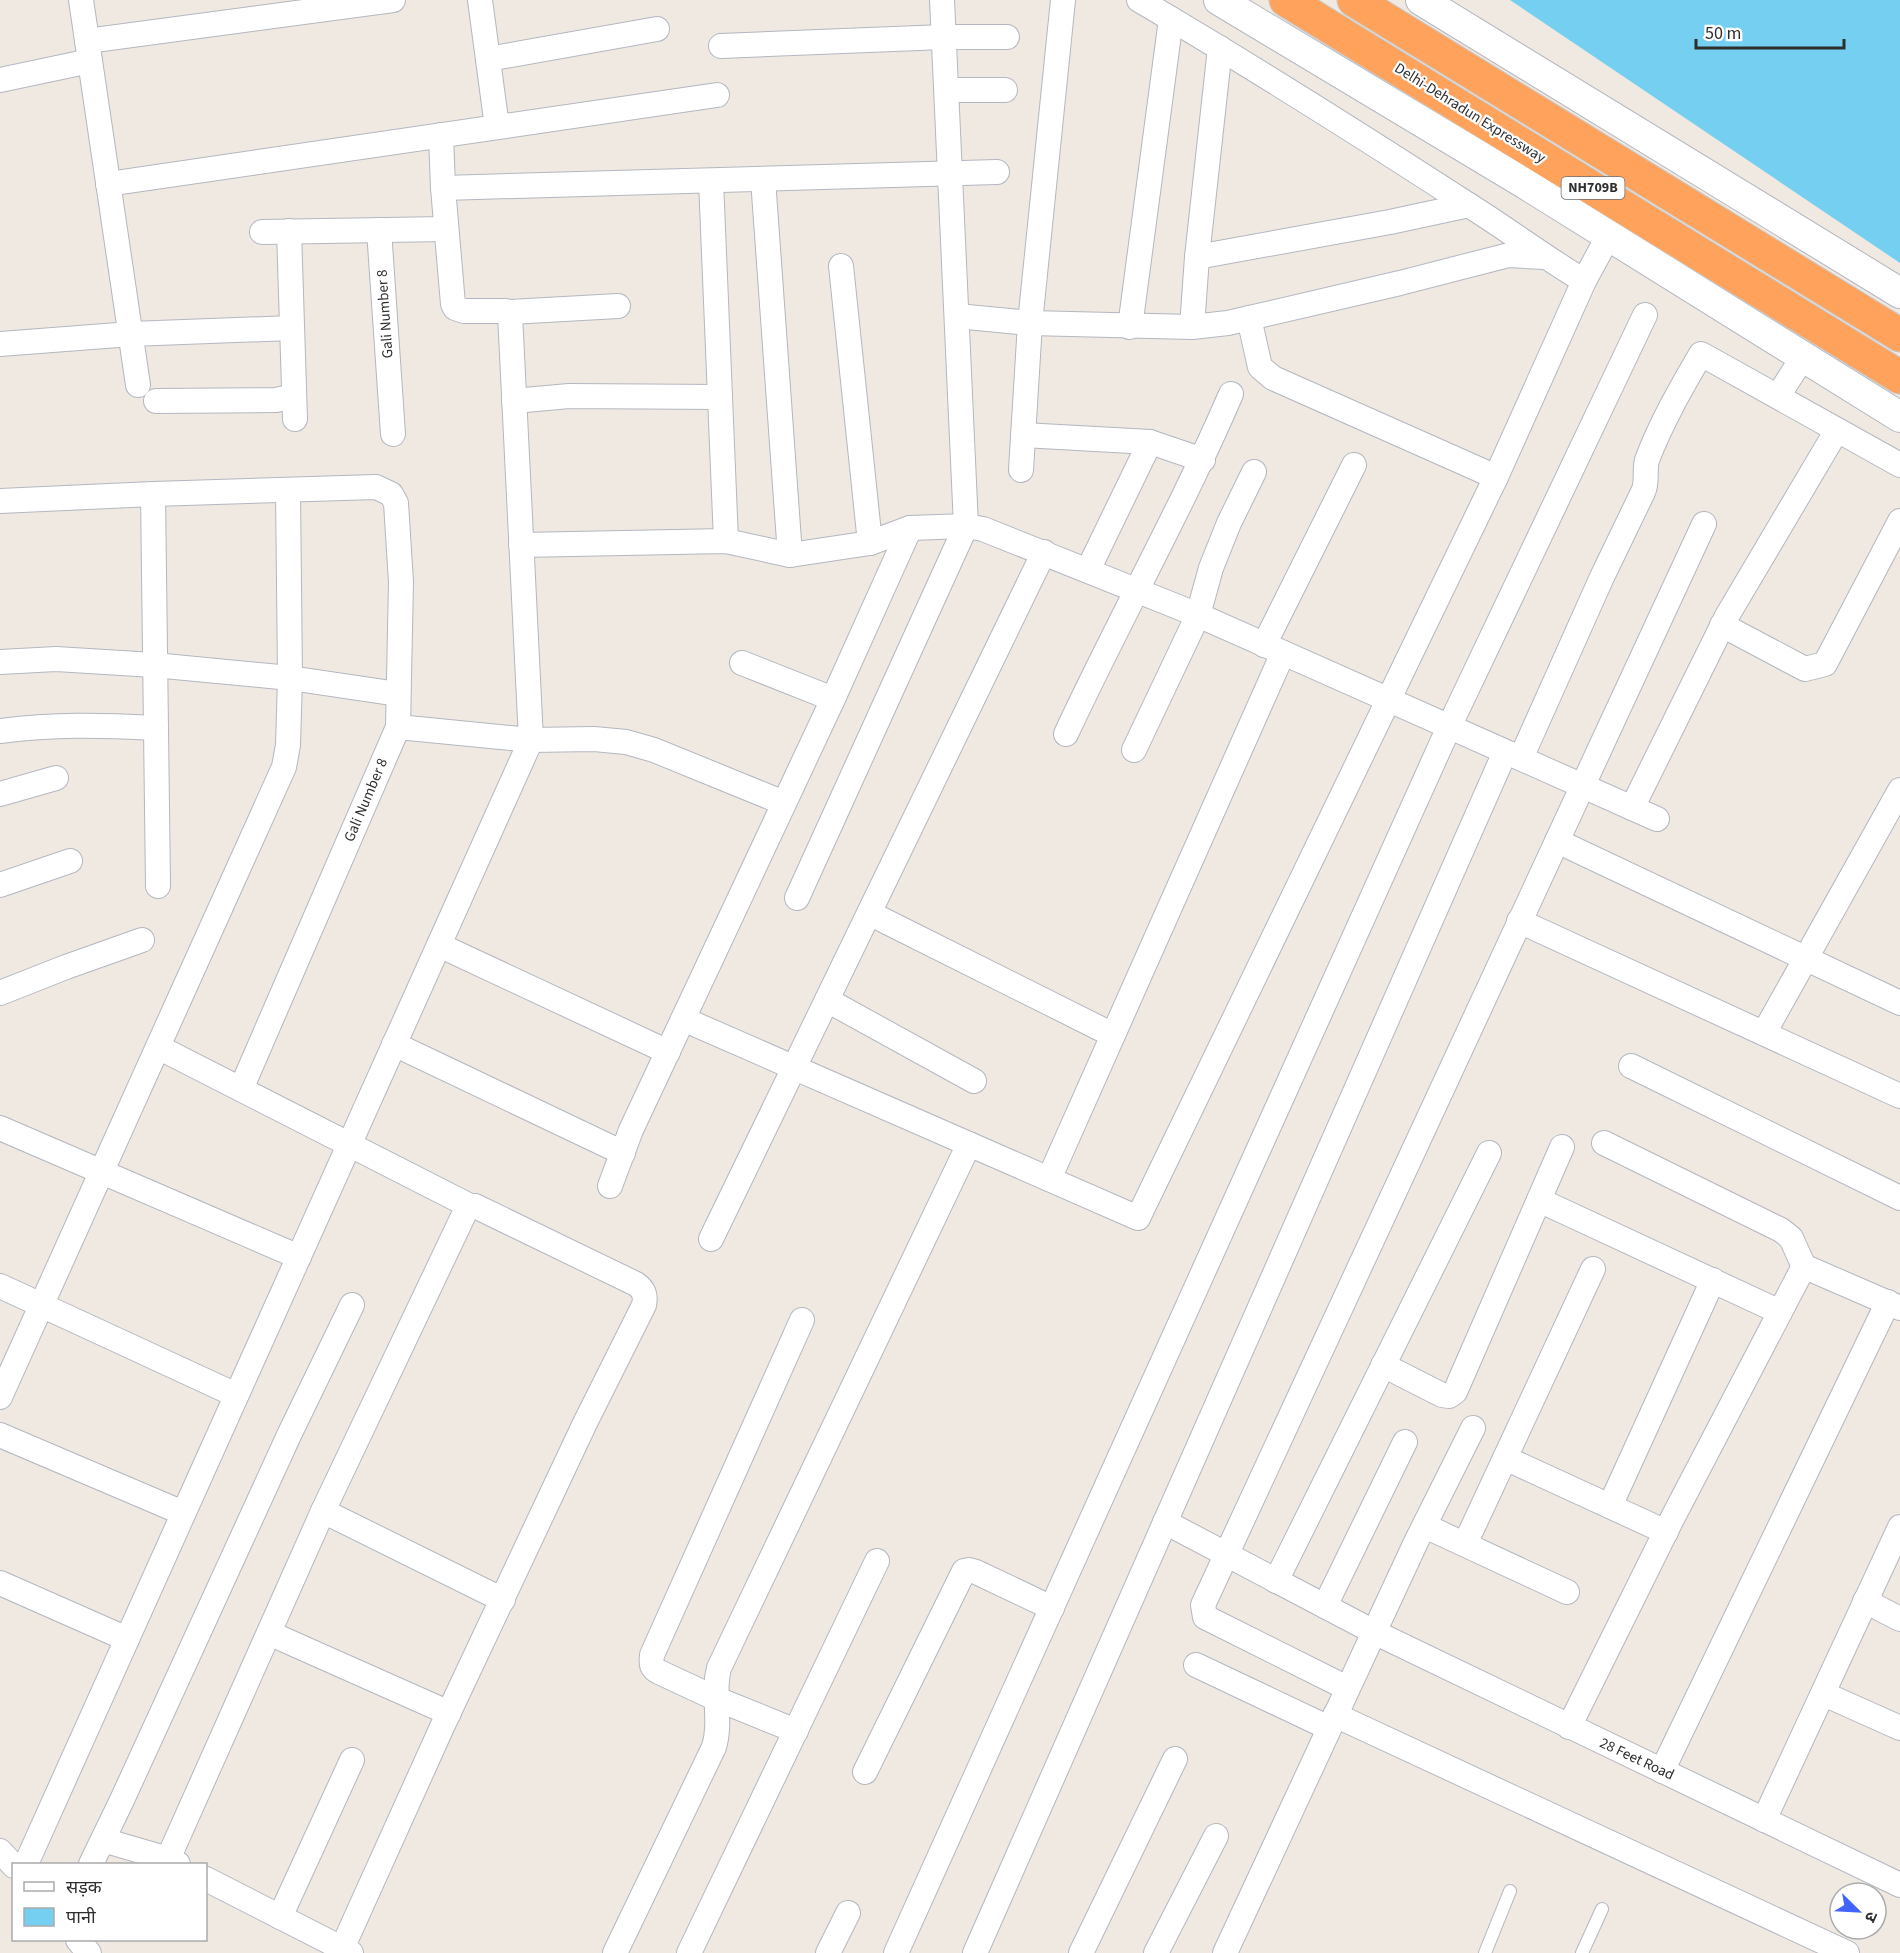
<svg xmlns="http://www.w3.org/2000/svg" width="1900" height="1953" font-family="'Source Sans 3','Noto Sans Devanagari',sans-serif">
	<rect width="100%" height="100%" fill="#efe9e1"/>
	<!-- water -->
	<path fill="#75cff0" d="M1510 0H1900V263Z"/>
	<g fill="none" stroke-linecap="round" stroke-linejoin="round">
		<!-- service casing -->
		<g stroke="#b4b7c1" stroke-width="14">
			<g id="service">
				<path d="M1485 1953 1510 1891"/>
				<path d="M1582 1953 1602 1909"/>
			</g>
		</g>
		<!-- minor casing -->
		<g stroke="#b4b7c1" stroke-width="26">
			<g id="minor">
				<path d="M81 0 138 385"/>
				<path d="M480 0 497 127"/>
				<path d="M1139 0C1250 65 1359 134 1467 204 1507 229 1544 257 1584 281"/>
				<path d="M87 41 393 0"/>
				<path d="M721 46 944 37H1007"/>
				<path d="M488 59 657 29"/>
				<path d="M0 80 90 61"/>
				<path d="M947 90H1005"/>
				<path d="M763 179 790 555"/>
				<path d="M711 181 726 541"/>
				<path d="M108 184 717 95"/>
				<path d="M443 188 997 172"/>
				<path d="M379 230 393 434"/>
				<path d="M289 231 295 419"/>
				<path d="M262 232 446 229"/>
				<path d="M1197 257 1390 222 1469 205"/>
				<path d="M841 266 870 543"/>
				<path d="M510 312 618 306"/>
				<path d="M957 316 1030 323 1192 327 1228 323 1400 283 1509 255 1544 257"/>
				<path d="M1249 318 1260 367 1273 378 1496 477"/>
				<path d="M1130 327 1171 19"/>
				<path d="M1192 327 1197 257 1220 48"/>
				<path d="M0 344 131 334 292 328"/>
				<path d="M1778 396 1803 357"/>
				<path d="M156 401 276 400 294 396"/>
				<path d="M514 401 569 396 720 397"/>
				<path d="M1023 435 1150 442 1203 460"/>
				<path d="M1021 470 1030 323 1063 0"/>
				<path d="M153 494 158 886"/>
				<path d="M0 501 153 494 376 487 391 494 396 503 401 582 398 727 241 1089"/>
				<path d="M521 545 726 541 790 555 870 543 910 528 966 526 983 529 1198 615 1657 819"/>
				<path d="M1088 570 1150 442"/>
				<path d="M1722 625 1805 669 1825 664 1900 521"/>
				<path d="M1264 645 1354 465"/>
				<path d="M0 662 56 659 154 665 290 678 398 694"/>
				<path d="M742 663 833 699"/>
				<path d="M398 727 531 740 594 739 626 742 654 750 784 803"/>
				<path d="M0 731C54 724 100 725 155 728"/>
				<path d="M1066 734C1119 620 1181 510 1231 394"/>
				<path d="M1134 750 1198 615 1211 568 1229 523 1254 472"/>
				<path d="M1521 758 1602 577 1643 492C1648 482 1644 470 1647 460 1661 423 1681 388 1701 354L1900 465"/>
				<path d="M0 794 56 778"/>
				<path d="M1632 808 1727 616 1837 430"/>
				<path d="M1557 841 1900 1003"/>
				<path d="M0 885 70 861"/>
				<path d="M797 898 966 526 942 0"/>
				<path d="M869 913 1113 1035"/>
				<path d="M1519 921 1900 1096"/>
				<path d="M439 945 668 1052"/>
				<path d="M0 993 66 967 142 940"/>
				<path d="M827 1000 974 1081"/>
				<path d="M683 1019 1138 1218 1496 477 1584 281 1609 235"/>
				<path d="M1764 1033 1900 790"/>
				<path d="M394 1044 623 1153"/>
				<path d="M158 1047 470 1206"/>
				<path d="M1631 1066 1900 1198"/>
				<path d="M0 1128 299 1257"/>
				<path d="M1604 1143 1781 1230 1791 1238 1805 1269"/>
				<path d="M1049 1179 1283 653"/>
				<path d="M610 1186 631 1130 833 699 910 528"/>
				<path d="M1539 1200 1780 1312"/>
				<path d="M711 1239 1044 552"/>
				<path d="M0 1286 236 1395"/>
				<path d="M1383 1365 1442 1395 1449 1396 1455 1392 1562 1147"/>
				<path d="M0 1397 284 767 288 745 290 678 288 490"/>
				<path d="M0 1435 183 1513"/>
				<path d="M1505 1458 1666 1532"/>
				<path d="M1610 1506 1713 1280"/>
				<path d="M323 1511 503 1600"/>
				<path d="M1165 1522 1374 1632 1900 1885"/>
				<path d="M1425 1526 1567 1592"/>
				<path d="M1465 1544 1593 1269"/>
				<path d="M1276 1581 1489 1153"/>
				<path d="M0 1583 127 1639"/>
				<path d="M1865 1601 1900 1619"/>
				<path d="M1325 1606 1405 1442"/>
				<path d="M269 1633 449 1713"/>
				<path d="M1196 1665 1329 1728"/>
				<path d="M1347 1688 1205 1617 1203 1605 1704 524"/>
				<path d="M1824 1694 1900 1728"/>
				<path d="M1335 1715 1847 1953"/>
				<path d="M1569 1727 1672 1519 1802 1270 1810 1269 1900 1308"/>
				<path d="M796 1731 717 1699 659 1672C651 1668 651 1664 652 1655L802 1320"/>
				<path d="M1662 1771 1888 1302"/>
				<path d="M865 1772 964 1571 969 1570 976 1572 1052 1608"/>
				<path d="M1764 1820 1900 1527"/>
				<path d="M103 1840 168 1859 178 1864"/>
				<path d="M0 1851 14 1866"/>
				<path d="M168 1859 323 1511 467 1208 475 1206 636 1284C644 1290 646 1295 644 1305L585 1423 442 1727 340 1953"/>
				<path d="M26 1864 531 740 510 314 506 311H464L455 308 453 304 443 188 441 135"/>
				<path d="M91 1864 122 1800 290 1433 352 1305"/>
				<path d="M206 1879 351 1953"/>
				<path d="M280 1917 352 1760"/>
				<path d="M78 1940 89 1953"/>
				<path d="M615 1953 714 1747C722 1721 712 1693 719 1668L969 1144"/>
				<path d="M689 1953 877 1561"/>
				<path d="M828 1953 848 1913"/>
				<path d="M896 1953 1449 727 1645 315"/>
				<path d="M975 1953 1505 752"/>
				<path d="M1081 1953 1175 1759"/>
				<path d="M1156 1953 1216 1836"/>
				<path d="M1225 1953 1416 1542 1473 1428"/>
			</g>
		</g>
		<!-- tertiary casing -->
		<g stroke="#b4b7c1" stroke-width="32">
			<g id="tertiary">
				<path d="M1219 0 1524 183 1900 417"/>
				<path d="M1421 0 1900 293"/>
			</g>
		</g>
		<!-- motorway casing -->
		<g stroke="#c9c9c9" stroke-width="35">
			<g id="motorway">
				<path d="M1286 0 1900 377"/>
				<path d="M1354 0 1900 335"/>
			</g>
		</g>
		<!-- service -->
		<use href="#service" stroke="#fff" stroke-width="12"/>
		<!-- minor -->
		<use href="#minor" stroke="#fff" stroke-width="24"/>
		<!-- tertiary -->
		<use href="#tertiary" stroke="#fff" stroke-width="30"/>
		<!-- motorway -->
		<use href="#motorway" stroke="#ffa35c" stroke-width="33"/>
	</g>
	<g text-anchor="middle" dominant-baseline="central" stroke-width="4.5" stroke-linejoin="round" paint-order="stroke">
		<!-- shield labels -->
		<rect fill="#fff" stroke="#6d6d6d" stroke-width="1.5" x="1561.5" y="177" width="63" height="22" rx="4.5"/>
		<g font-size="14" font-weight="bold" fill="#2e2e2e">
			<text x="1593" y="188">NH709B</text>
		</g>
		<!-- street labels -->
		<g font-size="15" fill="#2e2e2e" stroke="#fff">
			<text transform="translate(1470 113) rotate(32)">Delhi-Dehradun Expressway</text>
			<text transform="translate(385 314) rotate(-94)">Gali Number 8</text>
			<text transform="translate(366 800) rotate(-67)">Gali Number 8</text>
			<text transform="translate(1637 1759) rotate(25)">28 Feet Road</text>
		</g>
	</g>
	<!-- legend -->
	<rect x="12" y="1863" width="195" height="78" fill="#ffffff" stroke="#ababab" stroke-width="1.5"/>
	<rect x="24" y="1882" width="30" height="9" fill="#ffffff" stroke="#ababab" stroke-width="1.5"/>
	<text x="66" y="1893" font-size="18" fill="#2e2e2e">सड़क</text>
	<rect x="24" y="1908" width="30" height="18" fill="#75cff0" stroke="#ababab" stroke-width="1.5"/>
	<text x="66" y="1923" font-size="18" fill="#2e2e2e">पानी</text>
	<!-- north arrow -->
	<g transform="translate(1858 1911) rotate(114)"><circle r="28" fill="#ffffff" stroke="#ababab" stroke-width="1.5"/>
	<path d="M0-4.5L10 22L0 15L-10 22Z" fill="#4264fb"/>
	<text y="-9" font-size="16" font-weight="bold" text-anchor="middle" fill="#2e2e2e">उ</text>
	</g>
	<!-- scale -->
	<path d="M1696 39v9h148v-9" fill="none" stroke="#2e2e2e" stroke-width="3"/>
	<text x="1705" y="39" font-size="18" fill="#2e2e2e" stroke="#ffffff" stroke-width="4.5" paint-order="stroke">50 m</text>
</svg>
